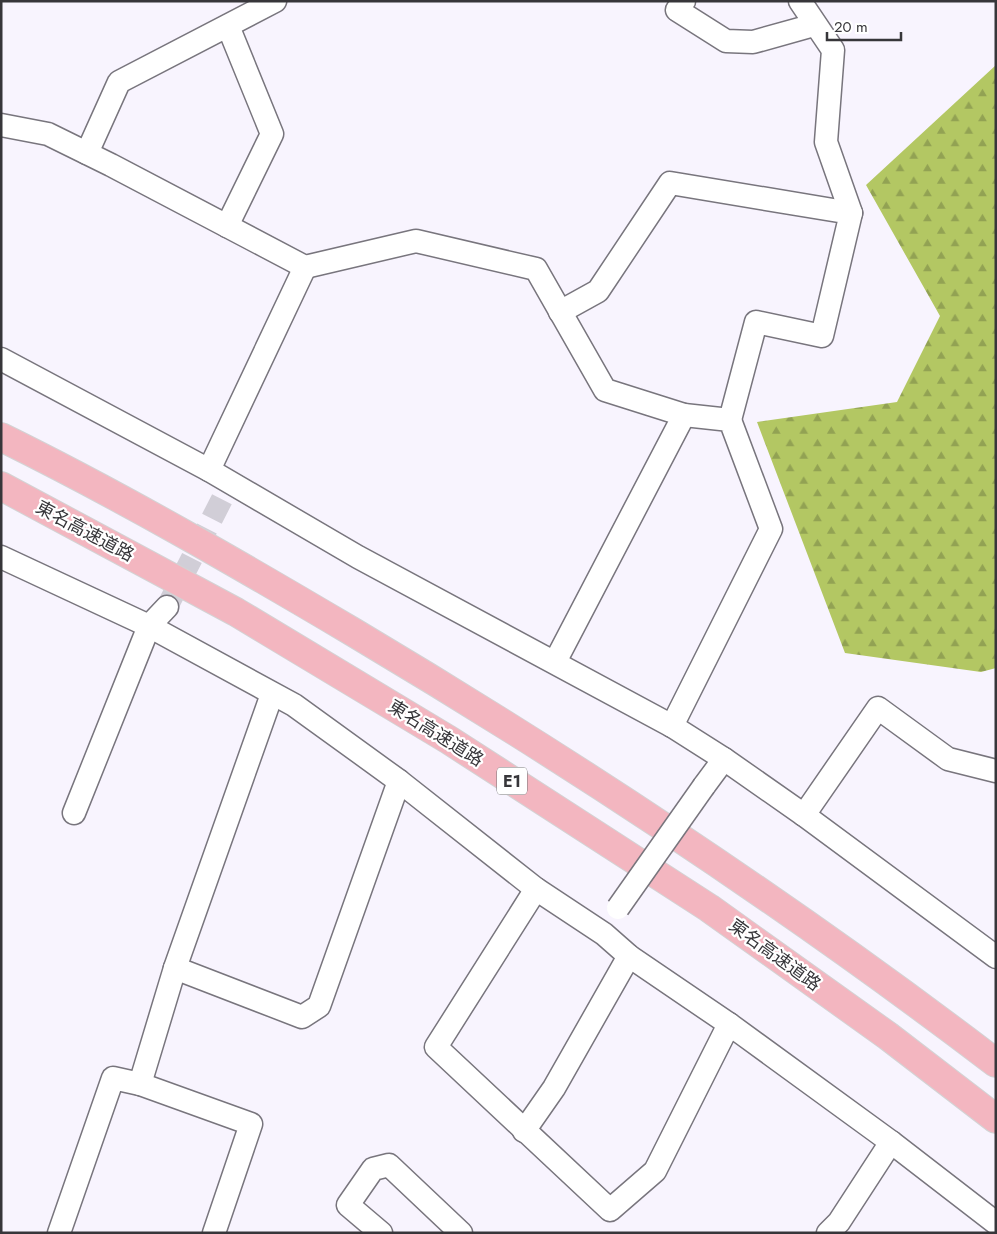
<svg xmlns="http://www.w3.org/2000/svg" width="997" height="1234" font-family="Jost,'Noto Sans JP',sans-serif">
	<defs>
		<pattern id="forest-firs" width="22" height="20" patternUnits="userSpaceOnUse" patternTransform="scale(1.25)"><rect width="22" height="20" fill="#b3c763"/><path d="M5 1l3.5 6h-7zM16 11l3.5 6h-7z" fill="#92a253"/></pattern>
	</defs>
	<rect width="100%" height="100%" fill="#f8f4fe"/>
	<!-- forest -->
	<path fill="url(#forest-firs)" d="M996 65V668L981 672 845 653 757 422 897 402 940 316 866 185Z"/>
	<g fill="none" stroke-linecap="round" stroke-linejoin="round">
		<!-- street-tunnel -->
		<path stroke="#d1ced7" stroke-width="22" stroke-dasharray="22 11" stroke-linecap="butt" d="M167 607 222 499"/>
		<!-- street casing -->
		<g stroke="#78757d" stroke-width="25">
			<g id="street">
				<path d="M684 1 677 10 726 41 753 42 814 25"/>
				<path d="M800 1 833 50 826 142 851 213"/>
				<path d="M1 125 48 134 111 165 305 267 416 241 536 269 605 390 684 415 730 420 771 529 672 726"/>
				<path d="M87 153 119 82 275 1"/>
				<path d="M227 226 272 134 228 26"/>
				<path d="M560 312 598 291 670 183 851 213 822 336 756 322 730 420"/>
				<path d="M1 359 209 470 358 557 672 726 724 759 804 815 996 957"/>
				<path d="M209 470 305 267"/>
				<path d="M1 557 149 626 294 705 399 781 536 889 604 934 629 956 729 1024 891 1142 996 1223"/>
				<path d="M555 662 684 415"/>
				<path d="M704 786 724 759"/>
				<path d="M74 813 149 626 167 607"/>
				<path d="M804 815 878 708 948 759 996 771"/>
				<path d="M536 889 436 1047 610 1210 655 1171 729 1024"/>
				<path d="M175 968 302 1017 319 1006 399 781"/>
				<path d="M140 1084 175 968 272 694"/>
				<path d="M524 1131 554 1088 629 956"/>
				<path d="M59 1233 113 1078 140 1084 251 1124 214 1233"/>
				<path d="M381 1233 348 1205 373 1169 389 1165 461 1233"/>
				<path d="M828 1233 839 1222 891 1142"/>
			</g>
		</g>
		<!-- highway casing -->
		<g stroke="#d3d3d4" stroke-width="30">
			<g id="highway">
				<path d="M1 437C121 496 238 564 353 632 575 764 791 907 996 1063"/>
				<path d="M1 486 236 612 449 740 709 908 888 1036 996 1119"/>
			</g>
		</g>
		<!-- street -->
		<use href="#street" stroke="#fff" stroke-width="22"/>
		<!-- highway -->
		<use href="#highway" stroke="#f3b6c0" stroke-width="28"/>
		<!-- street-bridge casing -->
		<g stroke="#78757d" stroke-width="25" stroke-linecap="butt">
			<path id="street-bridge" d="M618 908 704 786"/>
		</g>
		<!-- street-bridge -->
		<use href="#street-bridge" stroke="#fff" stroke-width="22"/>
	</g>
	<g text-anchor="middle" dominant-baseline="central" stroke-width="4.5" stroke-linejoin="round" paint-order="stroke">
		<!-- shield labels -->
		<rect fill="#fff" stroke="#737275" stroke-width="1" x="497" y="767.5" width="30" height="27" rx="4"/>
		<g font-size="16" font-weight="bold" fill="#37363a">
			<text x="512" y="781">E1</text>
		</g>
		<!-- street labels -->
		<g font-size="18" fill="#37363a" stroke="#fff">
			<text transform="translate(85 531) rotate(28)">東名高速道路</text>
			<text transform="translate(436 733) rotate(32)">東名高速道路</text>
			<text transform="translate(775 955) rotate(36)">東名高速道路</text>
		</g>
	</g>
	<!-- border -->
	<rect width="997" height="1234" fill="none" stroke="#37363a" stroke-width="5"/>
	<!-- scale -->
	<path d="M827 32v8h74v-8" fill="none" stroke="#37363a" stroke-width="2.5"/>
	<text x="834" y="32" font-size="15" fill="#37363a" stroke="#ffffff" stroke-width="4" paint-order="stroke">20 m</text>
</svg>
